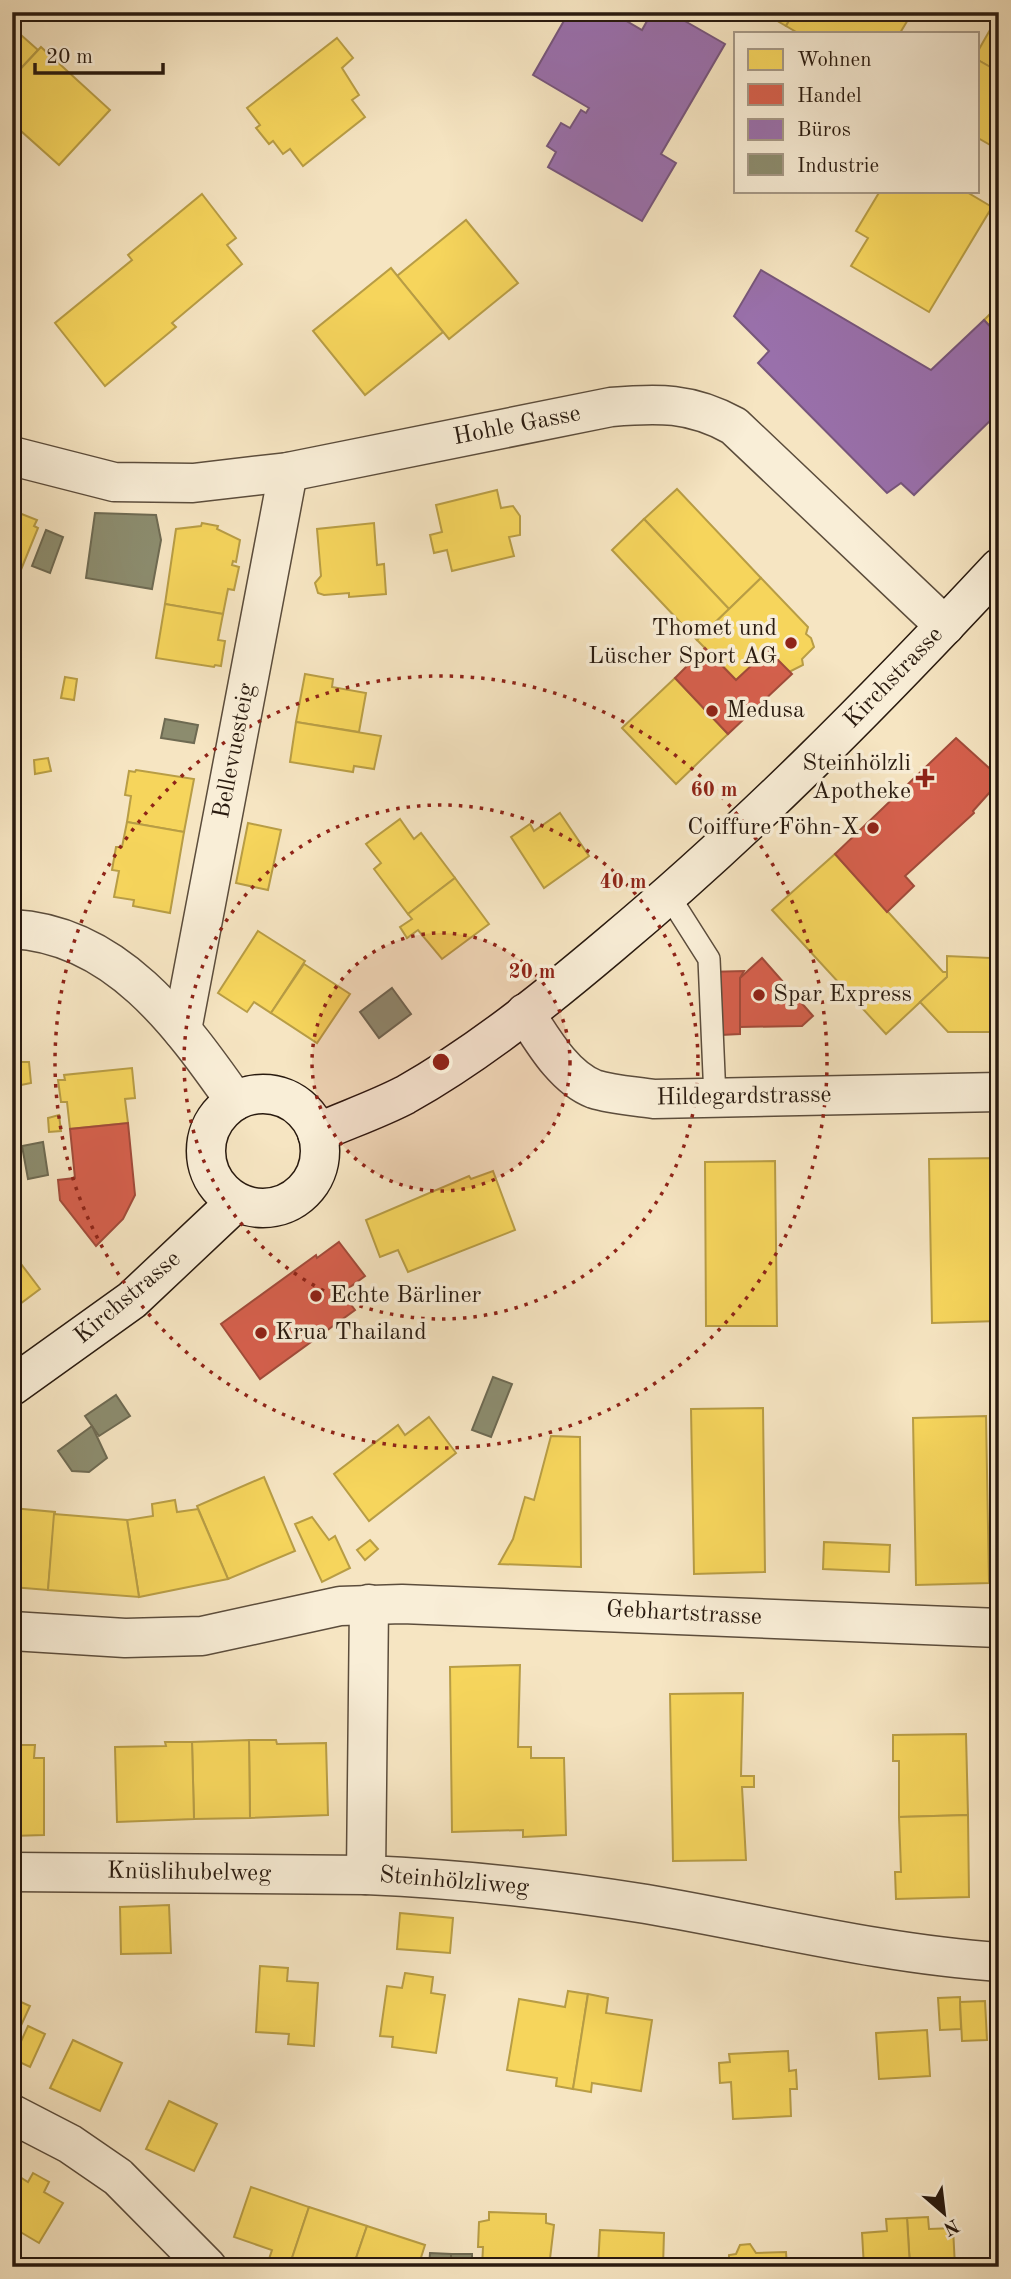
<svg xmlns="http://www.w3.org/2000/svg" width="1011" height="2279" font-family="'Old Standard TT',serif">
	<rect width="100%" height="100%" fill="#f6e5c2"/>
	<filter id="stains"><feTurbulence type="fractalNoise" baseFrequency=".00286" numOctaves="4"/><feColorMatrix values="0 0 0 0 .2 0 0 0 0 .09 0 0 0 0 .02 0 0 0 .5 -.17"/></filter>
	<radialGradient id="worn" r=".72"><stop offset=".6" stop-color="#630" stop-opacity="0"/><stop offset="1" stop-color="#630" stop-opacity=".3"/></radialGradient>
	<!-- homes -->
	<g fill="#f6d55c" stroke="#b89d45" stroke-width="2">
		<path d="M762 12H794L786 26Z"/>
		<path d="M794 12H920L925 15 922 19 912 13 900 33H798L786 26Z"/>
		<path d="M995 21 999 23V72L978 60V51Z"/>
		<path d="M12 27 38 50 12 78Z"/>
		<path d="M337 38 353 58 342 68 359 95 352 100 365 117 303 166 290 149 283 154 273 141 269 144 256 128 260 125 247 108Z"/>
		<path d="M41 47 110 110 59 165 12 123V78Z"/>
		<path d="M978 60 999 72V150L978 138Z"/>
		<path d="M880 191H965L992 207 929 312 851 266 868 238 856 231Z"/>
		<path d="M202 194 236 238 227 245 242 264 172 323 176 327 105 386 55 323 132 260 128 255Z"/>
		<path d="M466 220 518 283 449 339 397 276Z"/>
		<path d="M391 268 443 332 365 395 313 331Z"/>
		<path d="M999 305V336L984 320Z"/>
		<path d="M677 489 761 578 729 609 644 519Z"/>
		<path d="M497 490 501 508 513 506 520 516V535L509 537 514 556 452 571 447 550 434 553 430 535 442 532 436 505Z"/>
		<path d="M14 511 37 520 34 526 38 528 16 582 12 580Z"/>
		<path d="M644 519 729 609 697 640 612 550Z"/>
		<path d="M202 523 218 526 217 529 240 540 236 562 233 561 232 565 239 567 234 590 228 589 223 614 165 604 176 529 201 526Z"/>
		<path d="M374 523 377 565 384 564 386 594 349 597V593L324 595 318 593 315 583 321 576 317 529Z"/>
		<path d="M761 578 808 627 806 634 811 638 814 647 802 659 803 665 789 672 768 650 736 680 697 640Z"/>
		<path d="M165 604 223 614 218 640 225 641 221 666 215 665 214 667 156 658Z"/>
		<path d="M305 674 333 679 332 687 366 693 359 732 296 722Z"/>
		<path d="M65 677 77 679 74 700 61 698Z"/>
		<path d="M675 678 728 734 676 784 622 728Z"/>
		<path d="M296 722 381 736 374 769 354 766 353 772 290 762Z"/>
		<path d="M48 758 51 771 35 774 34 760Z"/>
		<path d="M136 770 194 779 184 832 127 822 131 796 125 795 129 771 135 772Z"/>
		<path d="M560 813 589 856 544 888 511 837 530 824 534 831Z"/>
		<path d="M400 819 414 839 421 833 455 878 408 914 374 869 381 863 366 844Z"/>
		<path d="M127 822 184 832 170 913 133 906 134 900 114 897 119 871 112 870 116 847H122Z"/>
		<path d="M248 823 281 830 268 890 236 883Z"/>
		<path d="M835 854 943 972H947V977L886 1034 772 910Z"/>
		<path d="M455 878 489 924 442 959 418 930 407 938 400 927 412 919 408 914Z"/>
		<path d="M258 931 305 961 271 1013 254 1002 247 1012 218 993Z"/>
		<path d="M990 950H999V1032H948L920 1002 947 977V956L990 958Z"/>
		<path d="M304 964 350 994 317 1043 271 1013Z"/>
		<path d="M18 1062H29L31 1083 21 1085Z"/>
		<path d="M132 1068 135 1098 125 1099 128 1123 70 1129 67 1102H61L58 1080H65L64 1075Z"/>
		<path d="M59 1115 61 1131 49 1132 48 1118Z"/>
		<path d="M999 1158V1321L932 1323 929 1159Z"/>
		<path d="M775 1161 777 1326H706L705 1162Z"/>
		<path d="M493 1171 515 1230 408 1272 398 1250 380 1257 366 1220 469 1176 471 1179Z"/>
		<path d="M12 1252 40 1289 12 1310Z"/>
		<path d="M763 1408 765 1572 694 1574 691 1409Z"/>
		<path d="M986 1416 989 1583 916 1585 913 1418Z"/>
		<path d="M429 1417 456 1453 369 1521 334 1474 398 1425 405 1435Z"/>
		<path d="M551 1436 580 1437 581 1567 499 1564 513 1539 525 1497 534 1500Z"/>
		<path d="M264 1477 295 1551 228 1579 197 1506Z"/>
		<path d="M175 1500 177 1512 198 1509 228 1579 139 1597 127 1520 153 1516 152 1504Z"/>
		<path d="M12 1508 55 1512 48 1590 12 1587Z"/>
		<path d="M54 1514 127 1520 139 1597 48 1590Z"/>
		<path d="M312 1517 329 1540 335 1536 350 1568 322 1582 295 1524Z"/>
		<path d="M370 1540 378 1549 365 1560 357 1550Z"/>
		<path d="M824 1542 890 1545 889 1572 823 1569Z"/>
		<path d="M520 1665 518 1747H531V1758H564L566 1835 523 1837V1830L452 1832 450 1667Z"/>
		<path d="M743 1693 741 1776H754V1787H742L746 1860 673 1861 670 1694Z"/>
		<path d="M966 1734 968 1815 899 1817V1761H893V1735Z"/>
		<path d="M249 1740H276L277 1744 326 1743 328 1815 250 1818Z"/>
		<path d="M249 1740 250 1818 194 1819 192 1742Z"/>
		<path d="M165 1742H192L194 1819 117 1822 115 1747 166 1746Z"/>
		<path d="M12 1745H35L34 1758H44V1835L12 1836Z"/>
		<path d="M968 1815 969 1897 896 1899 895 1872H901L899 1817Z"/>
		<path d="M169 1905 171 1953 121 1954 120 1907Z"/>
		<path d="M400 1913 453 1918 450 1953 397 1949Z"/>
		<path d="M260 1966 288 1968 287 1981 318 1983 314 2046 288 2044 289 2034 256 2032Z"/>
		<path d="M405 1973 433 1977 431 1993 445 1995 436 2053 392 2047 393 2037 380 2036 387 1986 402 1988Z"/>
		<path d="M568 1991 588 1994 573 2089 556 2086 557 2078 507 2070 519 1999 565 2007Z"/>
		<path d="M588 1994 608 1998 606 2013 652 2020 641 2091 592 2083 591 2092 573 2089Z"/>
		<path d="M960 1997 961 2029 940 2030 938 1998Z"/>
		<path d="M12 1998 30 2006 12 2045Z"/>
		<path d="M985 2001 987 2040 962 2041 960 2002Z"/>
		<path d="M28 2026 45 2034 30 2067 13 2059Z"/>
		<path d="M927 2030 930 2076 879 2079 876 2033Z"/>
		<path d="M996 2030H999V2076Z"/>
		<path d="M73 2040 122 2063 100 2111 50 2088Z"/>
		<path d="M788 2051 789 2071 796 2070 797 2089H790L791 2116 733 2119 731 2082 720 2083 719 2063 730 2062 729 2054Z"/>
		<path d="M169 2101 217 2124 194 2171 146 2149Z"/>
		<path d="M12 2172 28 2182 33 2173 42 2178 49 2182 44 2192 63 2203 39 2243 12 2227Z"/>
		<path d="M251 2187 309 2207 289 2267 267 2265 272 2250 234 2237Z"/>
		<path d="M309 2207 367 2226 353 2267 313 2264 312 2267H289Z"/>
		<path d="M489 2212 546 2214V2223L554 2225 549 2267H482L483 2247H478L479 2222 489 2220Z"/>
		<path d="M928 2217 929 2229 953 2228 955 2267H910L907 2218Z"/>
		<path d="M907 2218 910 2267H864L862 2233 887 2231 886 2219Z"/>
		<path d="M367 2226 425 2245 418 2267H353Z"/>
		<path d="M600 2230 664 2233 663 2267H598Z"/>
		<path d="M750 2244 756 2253 786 2252 787 2267H729V2255L736 2254 740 2245Z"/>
	</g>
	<!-- shops -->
	<g fill="#d6604d" stroke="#a24b3a" stroke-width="2">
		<path d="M705 648 736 680 768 650 792 674 728 734 675 678Z"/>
		<path d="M956 738 999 777V782L973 811 974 813 905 876 914 886 887 912 835 854Z"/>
		<path d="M762 958 813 1016 802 1026 740 1027V978Z"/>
		<path d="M744 971 740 978V1034L721 1035 706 972Z"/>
		<path d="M128 1123 135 1195 123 1219 96 1246 60 1200 58 1180 75 1178 70 1129Z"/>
		<path d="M339 1242 365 1276 342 1293 355 1310 260 1379 221 1324 316 1255 317 1258Z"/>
	</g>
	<!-- offices -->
	<g fill="#9970ab" stroke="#77567c" stroke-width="2">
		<path d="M569 12H611L642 30 652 12H669L725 44 661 154 676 163 642 221 548 167 556 152 547 146 561 123 570 128 581 110 586 113 589 108 533 75Z"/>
		<path d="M761 270 931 370 984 320 999 336V412L914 495 901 483 887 493 758 363 769 351 734 316Z"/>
	</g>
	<!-- industry -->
	<g fill="#8c8c6e" stroke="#6e6a52" stroke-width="2">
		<path d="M95 513 156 515 161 540 152 589 86 578Z"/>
		<path d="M46 530 63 537 50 573 32 566Z"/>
		<path d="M165 719 198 725 194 743 161 738Z"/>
		<path d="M392 988 411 1014 379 1038 360 1012Z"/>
		<path d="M43 1142 48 1175 28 1179 22 1146Z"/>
		<path d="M493 1377 512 1384 491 1437 472 1430Z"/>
		<path d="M116 1395 130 1416 99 1436 85 1416Z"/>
		<path d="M92 1426 107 1458 89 1472 72 1471 58 1451Z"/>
		<path d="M430 2253 451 2254V2267H429Z"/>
		<rect x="451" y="2254" width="21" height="13"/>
	</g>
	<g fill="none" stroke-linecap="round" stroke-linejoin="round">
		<!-- lane casing -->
		<g stroke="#5c4d3c" stroke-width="24">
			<path id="lane" d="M669 896 709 959 715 1098"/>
		</g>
		<!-- street casing -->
		<g stroke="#5c4d3c" stroke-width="41">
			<g id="street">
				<path d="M12 456 114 482 193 483 288 472 611 407C658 403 691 402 734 426L945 626"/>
				<path d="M12 929C116 934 180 1023 235 1101"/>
				<path d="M525 1013C542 1039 563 1077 594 1089 613 1095 635 1096 654 1099L999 1092"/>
				<path d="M182 1030 288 472"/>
				<path d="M369 1604 366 1875C460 1879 553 1889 646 1904 764 1924 880 1954 999 1962"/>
				<path d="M12 1631 125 1638 202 1636 340 1606 402 1604 999 1628"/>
				<path d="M12 1872 366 1875"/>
				<path d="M12 2114 70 2144 118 2177 207 2267"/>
			</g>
		</g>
		<!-- secondary casing -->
		<g stroke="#291a0f" stroke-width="41">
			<g id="secondary">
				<circle cx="263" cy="1151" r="57"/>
				<path d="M317 1133C346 1120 376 1110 405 1095 478 1054 546 999 610 945 749 829 876 700 999 568"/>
				<path d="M12 1386 132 1300 236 1202"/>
			</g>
		</g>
		<!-- lane -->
		<use href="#lane" stroke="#f9eed7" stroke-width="21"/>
		<!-- street -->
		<use href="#street" stroke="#f9eed7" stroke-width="38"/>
		<!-- secondary -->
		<use href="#secondary" stroke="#f9eed7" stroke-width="38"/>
	</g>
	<!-- distance rings -->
	<circle cx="441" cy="1062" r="129" fill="#8f2418" fill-opacity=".12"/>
	<g fill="none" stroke="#8f2418" stroke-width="3.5" stroke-dasharray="3.5 7">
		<circle cx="441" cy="1062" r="129"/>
		<circle cx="441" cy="1062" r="257"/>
		<circle cx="441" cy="1062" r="386"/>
	</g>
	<!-- markers -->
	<g fill="#8f2418" stroke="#f9eed7" stroke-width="2.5">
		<circle cx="791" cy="643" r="7"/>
		<circle cx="712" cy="711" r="7"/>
		<path d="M921.5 767.5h7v7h7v7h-7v7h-7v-7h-7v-7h7z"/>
		<circle cx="873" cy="828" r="7"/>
		<circle cx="759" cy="995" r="7"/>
		<circle cx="316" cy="1296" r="7"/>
		<circle cx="261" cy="1333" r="7"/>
	</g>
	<g text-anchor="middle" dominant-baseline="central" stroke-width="7" stroke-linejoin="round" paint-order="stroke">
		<!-- street labels -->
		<g font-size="24" fill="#291a0f" stroke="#f9eed7">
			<text transform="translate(517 426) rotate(-11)">Hohle Gasse</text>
			<text transform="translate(894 678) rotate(-46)">Kirchstrasse</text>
			<text transform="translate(235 751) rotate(-79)">Bellevuesteig</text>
			<text transform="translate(744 1097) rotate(-1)">Hildegardstrasse</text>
			<text transform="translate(128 1298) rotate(-40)">Kirchstrasse</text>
			<text transform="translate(684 1614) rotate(3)">Gebhartstrasse</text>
			<text transform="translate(189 1873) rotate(1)">Knüslihubelweg</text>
			<text transform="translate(454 1882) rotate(5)">Steinhölzliweg</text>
		</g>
		<!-- poi labels -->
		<g font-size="24" fill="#291a0f" stroke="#f9eed7" text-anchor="start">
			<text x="777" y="629" text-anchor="end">Thomet und<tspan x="777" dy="28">Lüscher Sport AG</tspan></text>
			<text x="726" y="711">Medusa</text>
			<text x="911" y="764" text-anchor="end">Steinhölzli<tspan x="911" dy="28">Apotheke</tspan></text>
			<text x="859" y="828" text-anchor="end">Coiffure Föhn-X</text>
			<text x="773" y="995">Spar Express</text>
			<text x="330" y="1296">Echte Bärliner</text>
			<text x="275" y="1333">Krua Thailand</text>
		</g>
	</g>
	<circle cx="441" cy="1062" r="10" fill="#8f2418" stroke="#f9eed7" stroke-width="3.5"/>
	<g font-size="21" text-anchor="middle" font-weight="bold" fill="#8f2418" stroke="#f9eed7" stroke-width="7" stroke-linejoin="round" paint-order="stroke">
		<text x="714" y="796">60 m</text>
		<text x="623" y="888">40 m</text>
		<text x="532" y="978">20 m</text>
	</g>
	<!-- margin -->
	<rect width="1011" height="2279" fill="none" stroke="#f6e5c2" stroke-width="42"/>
	<rect x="14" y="14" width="983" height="2251" fill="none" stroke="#291a0f" stroke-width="3.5"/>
	<rect x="21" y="21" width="969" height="2237" fill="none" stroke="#291a0f" stroke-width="2"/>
	<!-- legend -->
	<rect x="734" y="32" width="245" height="161" fill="#f9eed7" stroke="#a69987" stroke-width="2"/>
	<rect x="748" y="49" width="35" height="21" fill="#f6d55c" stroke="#a69987" stroke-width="2"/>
	<text x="797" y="66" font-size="21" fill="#291a0f">Wohnen</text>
	<rect x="748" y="84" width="35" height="21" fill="#d6604d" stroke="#a69987" stroke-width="2"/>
	<text x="797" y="102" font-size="21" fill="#291a0f">Handel</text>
	<rect x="748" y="119" width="35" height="21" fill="#9970ab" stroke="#a69987" stroke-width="2"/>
	<text x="797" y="136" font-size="21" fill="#291a0f">Büros</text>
	<rect x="748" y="154" width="35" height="21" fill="#8c8c6e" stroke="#a69987" stroke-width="2"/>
	<text x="797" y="172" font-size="21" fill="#291a0f">Industrie</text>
	<!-- north arrow -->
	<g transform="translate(944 2213) rotate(152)" stroke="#f9eed7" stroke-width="5" paint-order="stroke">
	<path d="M0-5L12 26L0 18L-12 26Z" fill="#291a0f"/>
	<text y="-10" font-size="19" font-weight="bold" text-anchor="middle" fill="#291a0f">N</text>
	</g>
	<!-- scale -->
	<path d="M35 63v10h128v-10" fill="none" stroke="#291a0f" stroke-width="3.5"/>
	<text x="46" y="63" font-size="21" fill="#291a0f" stroke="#f9eed7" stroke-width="5" paint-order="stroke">20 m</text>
	<rect width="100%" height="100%" filter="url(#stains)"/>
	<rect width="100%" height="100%" fill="url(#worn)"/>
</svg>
